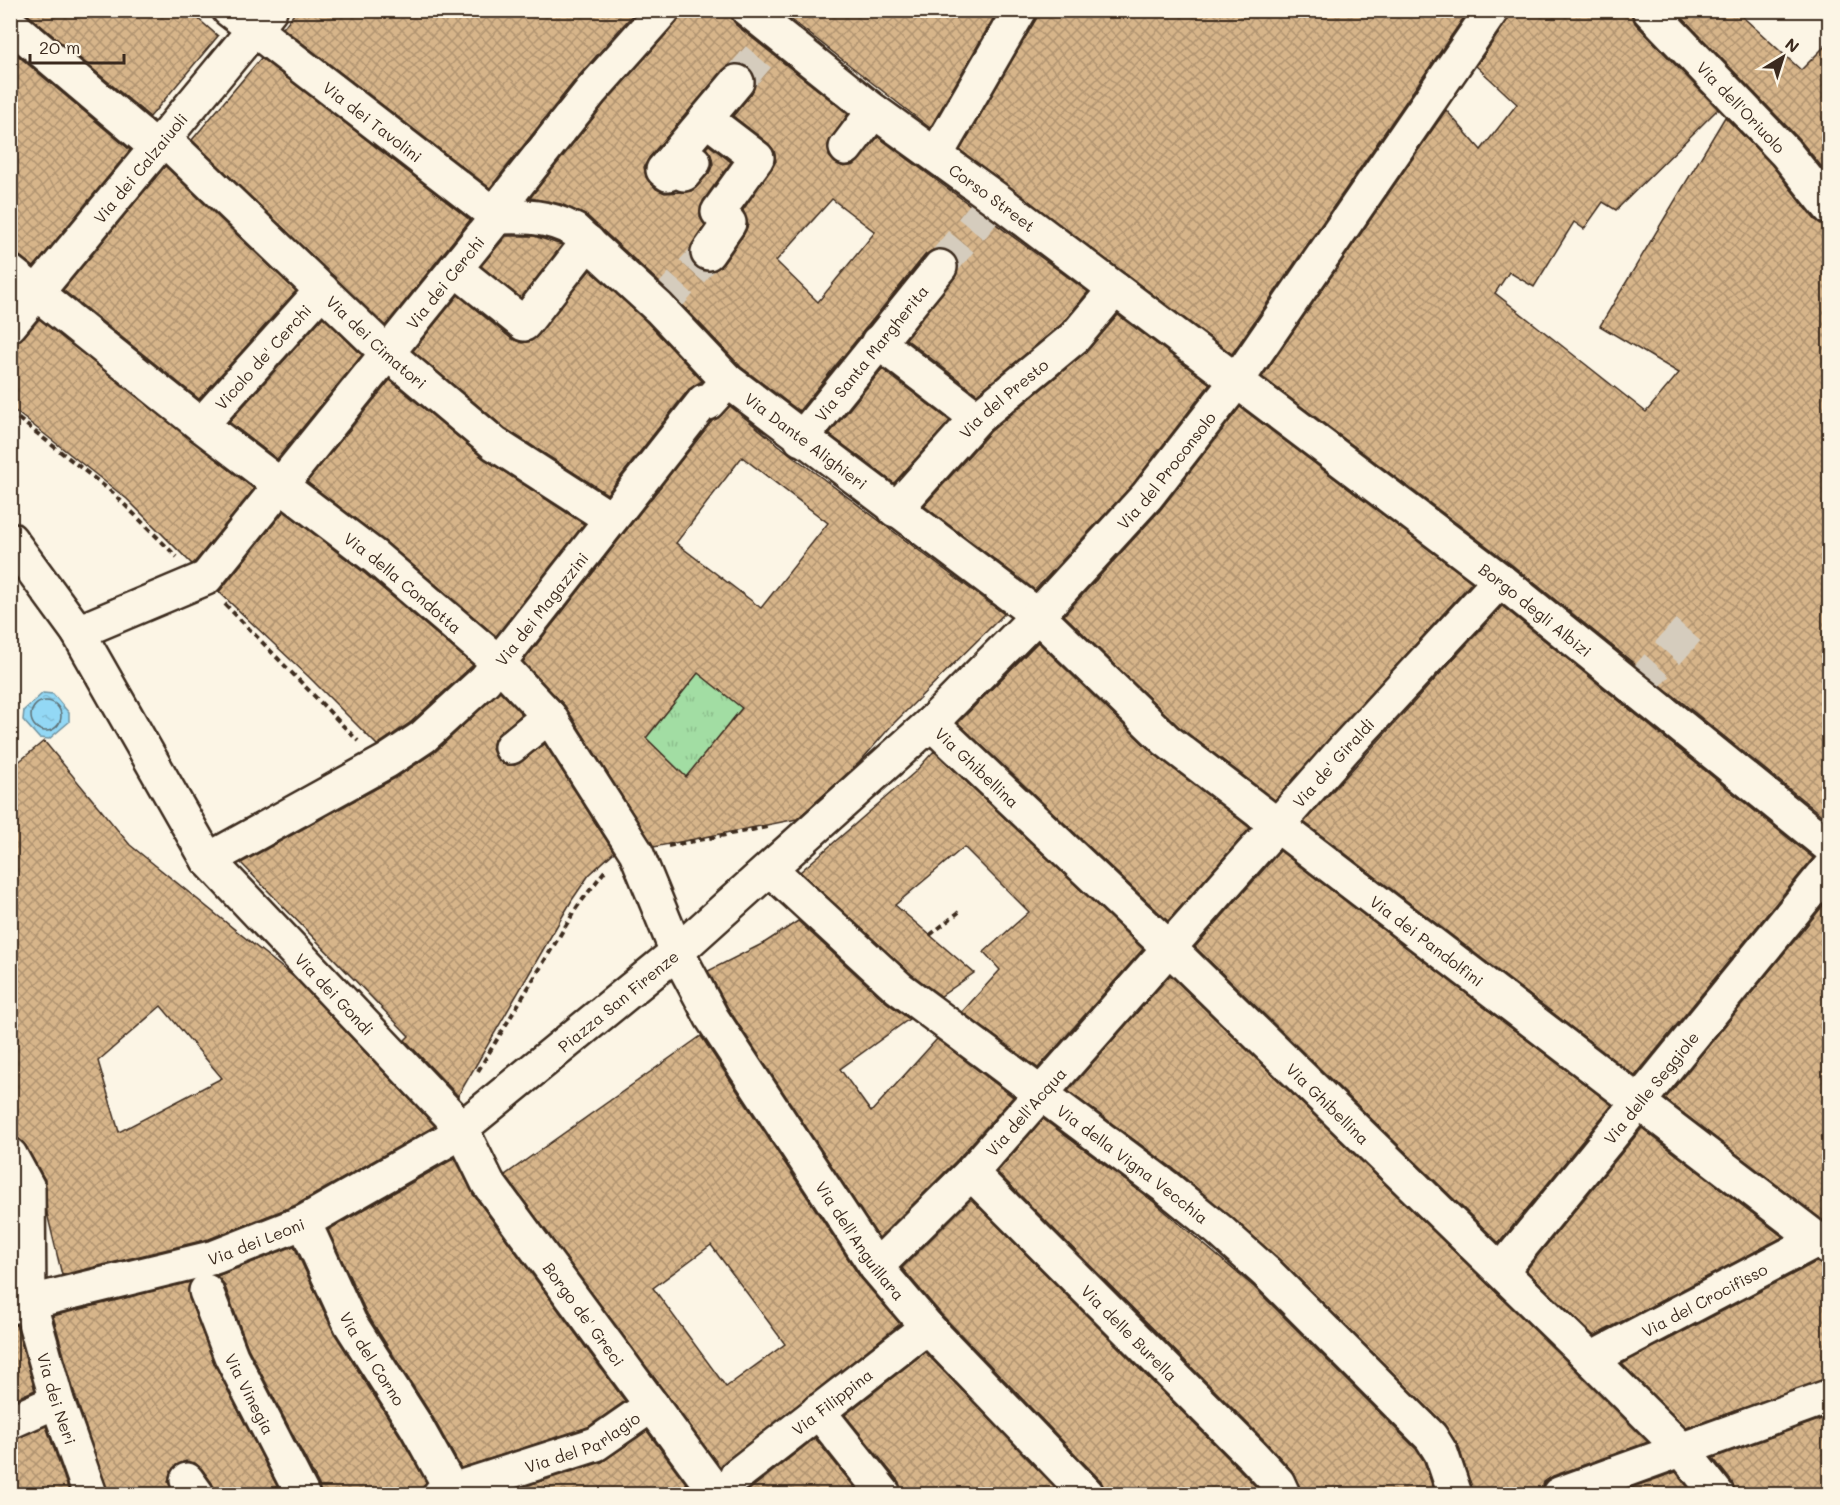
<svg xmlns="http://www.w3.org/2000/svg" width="1840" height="1505" font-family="Mali,sans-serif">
	<defs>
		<pattern id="grass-tufts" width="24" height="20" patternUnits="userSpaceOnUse" patternTransform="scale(1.5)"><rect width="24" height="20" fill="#a2dda3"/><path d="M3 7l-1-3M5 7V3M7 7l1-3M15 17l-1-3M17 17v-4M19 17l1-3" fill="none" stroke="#8cbe8c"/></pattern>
		<pattern id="water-ripples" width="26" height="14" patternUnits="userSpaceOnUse" patternTransform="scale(1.5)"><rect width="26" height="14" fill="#93d8f5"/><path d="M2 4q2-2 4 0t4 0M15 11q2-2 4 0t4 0" fill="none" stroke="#80bad2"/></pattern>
		<pattern id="building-cross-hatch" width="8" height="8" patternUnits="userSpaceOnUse" patternTransform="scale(1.5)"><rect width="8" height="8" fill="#d7b58a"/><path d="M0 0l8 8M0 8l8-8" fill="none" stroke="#b09370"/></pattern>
	</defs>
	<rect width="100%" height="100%" fill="#fcf5e5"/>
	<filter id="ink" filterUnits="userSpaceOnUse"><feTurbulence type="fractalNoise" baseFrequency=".0167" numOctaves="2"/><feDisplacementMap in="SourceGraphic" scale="12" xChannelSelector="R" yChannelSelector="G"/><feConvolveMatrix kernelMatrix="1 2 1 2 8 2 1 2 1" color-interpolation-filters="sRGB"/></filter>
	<g filter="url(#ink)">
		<!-- grass -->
		<path fill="url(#grass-tufts)" stroke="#6e8460" stroke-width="1.5" d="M698 673 742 708 686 777 646 738Z"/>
		<!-- water -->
		<path fill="url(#water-ripples)" stroke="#70929f" stroke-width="1.5" d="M43 693 53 694 69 713V722L49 739 39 738 23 720 24 710Z"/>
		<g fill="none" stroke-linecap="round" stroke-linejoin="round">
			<!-- shore -->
			<circle stroke="#5e7074" stroke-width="1.5" cx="46" cy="716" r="15"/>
		</g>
		<!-- building -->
		<g fill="url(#building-cross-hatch)" stroke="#3b2a1e" stroke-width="1.5" fill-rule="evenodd">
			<path d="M28 10H188L218 36 150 117 26 13Z"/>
			<path d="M297 10H637L576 79 490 188 283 28Z"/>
			<path d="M681 10H730L736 25 848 114 828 145 829 156 835 163 844 167 854 165 878 137 1088 292 1062 324 977 394 906 339 958 270 957 260 951 252 942 248 933 250 925 255 799 411 741 367 672 294 587 216 561 204 530 198 605 103 677 22ZM731 64H740L749 67 754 75 755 85 751 94 733 116 769 144 774 151 776 161 743 210 748 225 744 234 723 264 715 270 706 272 698 269 691 261 689 251 705 225 700 217 703 201 731 162 709 145 706 148 711 155 713 164 709 173 691 191 681 192 665 193 656 189 646 177 644 167 649 158 723 70ZM832 199 875 232 818 302 776 261Z"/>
			<path d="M779 10H998L930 128Z"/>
			<path d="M1039 10H1469L1232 354 960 150 1036 19Z"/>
			<path d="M1511 10H1631L1635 23 1718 109 1616 210 1603 202 1584 229 1574 222 1534 287 1509 272 1495 293 1646 412 1679 373 1600 326 1725 117 1771 164 1815 220 1830 226V822L1512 565 1262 377 1446 110 1481 150 1517 104 1476 66 1507 21Z"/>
			<path d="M1675 10H1735L1801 70 1830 41V177L1799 139Z"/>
			<path d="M10 49 130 150 34 267 21 257 10 254Z"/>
			<path d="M261 58 470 220 385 326 192 140Z"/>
			<path d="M165 166 296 291 199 399 63 290Z"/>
			<path d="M506 236H534L562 245 521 298 481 266Z"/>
			<path d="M590 270 646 321 702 381 689 389 607 494 506 429 413 351 458 295 512 339 522 343 531 341Z"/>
			<path d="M1118 315 1210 384 1133 484 1035 590 924 506 990 432 1087 351Z"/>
			<path d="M323 317 362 355 277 459 229 422Z"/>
			<path d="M39 319 254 489 194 563 192 564 127 499 10 407V343L24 337Z"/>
			<path d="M882 369 950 421 894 483 829 434Z"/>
			<path d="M390 380 483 458 584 524 496 636 387 543 307 482Z"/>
			<path d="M730 406 790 454 1004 614 892 725 859 763 797 819 654 847 565 706 523 662 712 421ZM742 457 828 523 761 608 676 543ZM698 673 742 708 686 777 646 738Z"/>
			<path d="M1240 407 1472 582 1275 800 1178 726 1064 615 1161 509Z"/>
			<path d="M284 511 363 572 473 665 411 722 377 745 309 677 219 592Z"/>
			<path d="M1502 606 1813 858 1635 1076 1304 822Z"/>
			<path d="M1038 642 1153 753 1250 828 1168 921 958 723Z"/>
			<path d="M500 691 522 714 494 740 492 749 496 758 505 765H515L545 744 614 852 589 875 572 900 458 1096 405 1040 409 1036 241 863 397 777 436 751Z"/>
			<path d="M44 741 130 845 295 978 435 1126 296 1205 209 1239 62 1275 47 1213 45 1180 26 1146 19 1139 10 1136V769ZM161 1006 222 1078 119 1132 98 1061Z"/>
			<path d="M934 751 1143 949 1038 1068 962 1012 1000 970 984 952 1029 912 964 847 895 905 974 973 941 996 911 974 800 872 915 772Z"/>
			<path d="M1280 851 1612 1105 1499 1243 1195 947Z"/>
			<path d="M1830 897V1224L1829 1225 1665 1099Z"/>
			<path d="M798 921 886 1002 909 1019 840 1069 871 1112 937 1039 1013 1097 957 1160 879 1238 728 1008 708 971 764 943Z"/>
			<path d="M1170 975 1578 1372 1648 1442 1553 1476 1544 1482 1541 1494H1473L1459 1447 1444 1424 1280 1260 1178 1172 1068 1091Z"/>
			<path d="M701 1036 860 1277 900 1324 720 1467 505 1175ZM711 1245 785 1344 726 1387 653 1288Z"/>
			<path d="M1043 1119 1154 1202 1254 1287 1416 1449 1424 1461 1435 1494H1302L1292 1471 1266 1442 997 1172Z"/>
			<path d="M1642 1128 1783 1237 1594 1336 1526 1270Z"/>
			<path d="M455 1158 473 1194 625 1401 588 1427 461 1468 432 1416 367 1314 328 1230Z"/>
			<path d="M971 1199 1238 1468 1263 1494H1105L1101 1481 941 1314 902 1268Z"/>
			<path d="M294 1246 334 1333 400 1436 426 1482 422 1494H321L319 1485 248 1348 224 1284 217 1276Z"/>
			<path d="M1816 1262 1830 1267V1378L1686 1428 1622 1364Z"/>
			<path d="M190 1282 189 1298 214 1363 281 1494H215L212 1483 202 1469 195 1463 186 1461 176 1465 170 1473 168 1482 174 1494H108L75 1395 53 1316Z"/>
			<path d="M10 1325H16L35 1390 10 1401Z"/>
			<path d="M925 1352 1062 1494H902L899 1482 845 1415Z"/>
			<path d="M1830 1416V1494H1735L1732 1482 1713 1458Z"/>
			<path d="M46 1426 70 1494H10V1440Z"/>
			<path d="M647 1431 694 1494H500L602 1462Z"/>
			<path d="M815 1438 860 1494H735L749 1490Z"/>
			<path d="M1676 1472 1693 1494H1613Z"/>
		</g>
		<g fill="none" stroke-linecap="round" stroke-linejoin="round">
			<!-- minor-tunnel -->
			<g stroke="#d5ccbd" stroke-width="33" stroke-dasharray="33 16" stroke-linecap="butt">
				<path d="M737 82 771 42"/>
				<path d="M940 267 988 208"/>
				<path d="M659 308 708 253"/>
				<path d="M1635 690 1688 630"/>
			</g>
			<!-- minor casing -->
			<g stroke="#3b2a1e" stroke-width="38">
				<g id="minor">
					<path id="s1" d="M229 10 497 217C526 216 548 216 574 230L659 308 728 381 1037 615 1166 740 1830 1249"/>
					<path id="s2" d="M748 10 874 111 996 199 1500 580 1830 847"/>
					<path id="s3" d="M1649 10 1785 152 1830 208"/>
					<path d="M10 24 157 148"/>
					<path d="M706 119 757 158 718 212 729 223 708 253"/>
					<path id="s4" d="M164 139 387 353 495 444 611 519"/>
					<path d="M846 148 874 111"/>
					<path d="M679 151 694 162 684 174 675 166 668 174 663 170 737 82"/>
					<path d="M936 155 1020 10"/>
					<path d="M455 269 524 324 588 242"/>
					<path id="s5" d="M10 272 201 425 375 557 499 663 549 716 636 852 677 952 712 1018 876 1267 927 1327 1087 1494"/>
					<path id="s6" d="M10 325 270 10"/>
					<path d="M878 342 977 418"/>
					<path id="s7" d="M201 425 322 290"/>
					<path id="s8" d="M801 439 940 267"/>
					<path id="s9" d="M895 510 977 418 1075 337 1115 289"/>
					<path id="s10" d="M10 539 78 632 208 860 449 1114 462 1130 488 1183 717 1494"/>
					<path id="s11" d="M78 632 206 578 497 217 499 207 591 91 663 10"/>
					<path id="s12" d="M931 723 1170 949 1591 1359 1683 1451 1717 1494"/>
					<path d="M511 747 549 716"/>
					<path id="s13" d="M208 860 387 761 423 737 485 680 704 401 708 403 728 381"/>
					<path id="s14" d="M770 869 899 988 1166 1187 1219 1230 1267 1273 1431 1437 1441 1453 1455 1494"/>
					<path id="s15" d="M10 1155 28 1188 29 1301 57 1401 90 1494"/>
					<path id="s16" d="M971 1173 1252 1455 1278 1483 1283 1494"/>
					<path id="s17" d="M304 1222 350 1323 416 1426 451 1489"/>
					<path id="s18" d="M876 1267 971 1173 1345 748 1500 580"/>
					<path id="s19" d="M1501 1271 1830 867"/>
					<path id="s20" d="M206 1291 231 1356 302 1494"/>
					<path id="s21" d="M10 1307 215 1257 304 1222 446 1141 677 952 931 723 1040 613 1147 496 1236 382 1492 10"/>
					<path id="s22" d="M1591 1359 1817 1240"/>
					<path d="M818 1411 884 1494"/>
					<path d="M10 1422 57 1401"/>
					<path id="s23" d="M737 1475 927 1327"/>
					<path d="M187 1480 197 1494"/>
					<path id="s24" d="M440 1494 596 1444 652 1405"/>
					<path d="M1559 1494 1830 1396"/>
				</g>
			</g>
			<!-- path -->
			<g stroke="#3b2a1e" stroke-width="4" stroke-dasharray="6 4.5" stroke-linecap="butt">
				<path d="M10 412 113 493 177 557"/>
				<path d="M225 604 358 741"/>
				<path d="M668 846 767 827"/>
				<path d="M930 935 959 912"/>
				<path d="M478 1071 577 907 607 868"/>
			</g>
			<!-- minor -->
			<use href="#minor" stroke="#fcf5e5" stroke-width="33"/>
		</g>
	</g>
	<g text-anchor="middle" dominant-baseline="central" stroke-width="4.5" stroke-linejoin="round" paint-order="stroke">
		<!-- street labels -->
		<g font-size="16" fill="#3b2a1e" stroke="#fcf5e5">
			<text stroke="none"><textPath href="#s3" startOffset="134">Via dell'Oriuolo</textPath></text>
			<text stroke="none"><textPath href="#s1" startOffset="182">Via dei Tavolini</textPath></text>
			<text stroke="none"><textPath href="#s6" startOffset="204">Via dei Calzaiuoli</textPath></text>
			<text stroke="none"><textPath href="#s2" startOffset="308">Corso Street</textPath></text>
			<text stroke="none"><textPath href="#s11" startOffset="519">Via dei Cerchi</textPath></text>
			<text stroke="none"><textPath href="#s4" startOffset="294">Via dei Cimatori</textPath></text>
			<text stroke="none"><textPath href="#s8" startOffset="111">Via Santa Margherita</textPath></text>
			<text stroke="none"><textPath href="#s7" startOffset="92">Vicolo de' Cerchi</textPath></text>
			<text stroke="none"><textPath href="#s9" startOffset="156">Via del Presto</textPath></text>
			<text stroke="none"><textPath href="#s1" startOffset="732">Via Dante Alighieri</textPath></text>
			<text stroke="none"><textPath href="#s21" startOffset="1456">Via del Proconsolo</textPath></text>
			<text stroke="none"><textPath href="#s5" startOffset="501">Via della Condotta</textPath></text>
			<text stroke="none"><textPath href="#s13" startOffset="423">Via dei Magazzini</textPath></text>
			<text stroke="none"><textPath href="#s2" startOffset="990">Borgo degli Albizi</textPath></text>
			<text stroke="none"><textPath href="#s18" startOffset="681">Via de' Giraldi</textPath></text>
			<text stroke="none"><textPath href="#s12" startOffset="64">Via Ghibellina</textPath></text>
			<text stroke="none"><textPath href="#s1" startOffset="1530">Via dei Pandolfini</textPath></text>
			<text stroke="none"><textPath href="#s10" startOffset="562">Via dei Gondi</textPath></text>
			<text stroke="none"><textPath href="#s21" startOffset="692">Piazza San Firenze</textPath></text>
			<text stroke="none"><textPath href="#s19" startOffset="237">Via delle Seggiole</textPath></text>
			<text stroke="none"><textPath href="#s12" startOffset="550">Via Ghibellina</textPath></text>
			<text stroke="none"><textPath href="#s18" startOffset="216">Via dell'Acqua</textPath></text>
			<text stroke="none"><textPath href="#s14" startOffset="468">Via della Vigna Vecchia</textPath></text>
			<text stroke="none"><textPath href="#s21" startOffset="255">Via dei Leoni</textPath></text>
			<text stroke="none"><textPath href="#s5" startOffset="1311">Via dell'Anguillara</textPath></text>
			<text stroke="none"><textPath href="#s22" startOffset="128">Via del Crocifisso</textPath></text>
			<text stroke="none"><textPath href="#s10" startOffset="970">Borgo de' Greci</textPath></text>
			<text stroke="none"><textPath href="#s16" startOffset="225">Via delle Burella</textPath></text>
			<text stroke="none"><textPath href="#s17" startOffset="153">Via del Corno</textPath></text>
			<text stroke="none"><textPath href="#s20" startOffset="112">Via Vinegia</textPath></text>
			<text stroke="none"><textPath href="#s15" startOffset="252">Via dei Neri</textPath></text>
			<text stroke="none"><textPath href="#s23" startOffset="120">Via Filippina</textPath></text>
			<text stroke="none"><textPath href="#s24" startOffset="152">Via del Parlagio</textPath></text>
		</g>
	</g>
	<!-- margin -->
	<rect width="1840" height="1505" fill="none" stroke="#fcf5e5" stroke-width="36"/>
	<rect x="18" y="18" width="1804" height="1469" fill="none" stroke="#3b2a1e" stroke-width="2" filter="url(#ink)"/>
	<!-- north arrow -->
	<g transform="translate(1783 57) rotate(38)" stroke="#fcf5e5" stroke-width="4.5" paint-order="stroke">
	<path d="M0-4.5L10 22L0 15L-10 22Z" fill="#3b2a1e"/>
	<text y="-9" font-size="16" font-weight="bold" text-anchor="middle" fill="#3b2a1e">N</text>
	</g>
	<!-- scale -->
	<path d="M30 54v9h94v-9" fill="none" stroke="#3b2a1e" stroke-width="3"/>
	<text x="39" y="54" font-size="18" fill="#3b2a1e" stroke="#fcf5e5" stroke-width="4.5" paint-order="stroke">20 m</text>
</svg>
